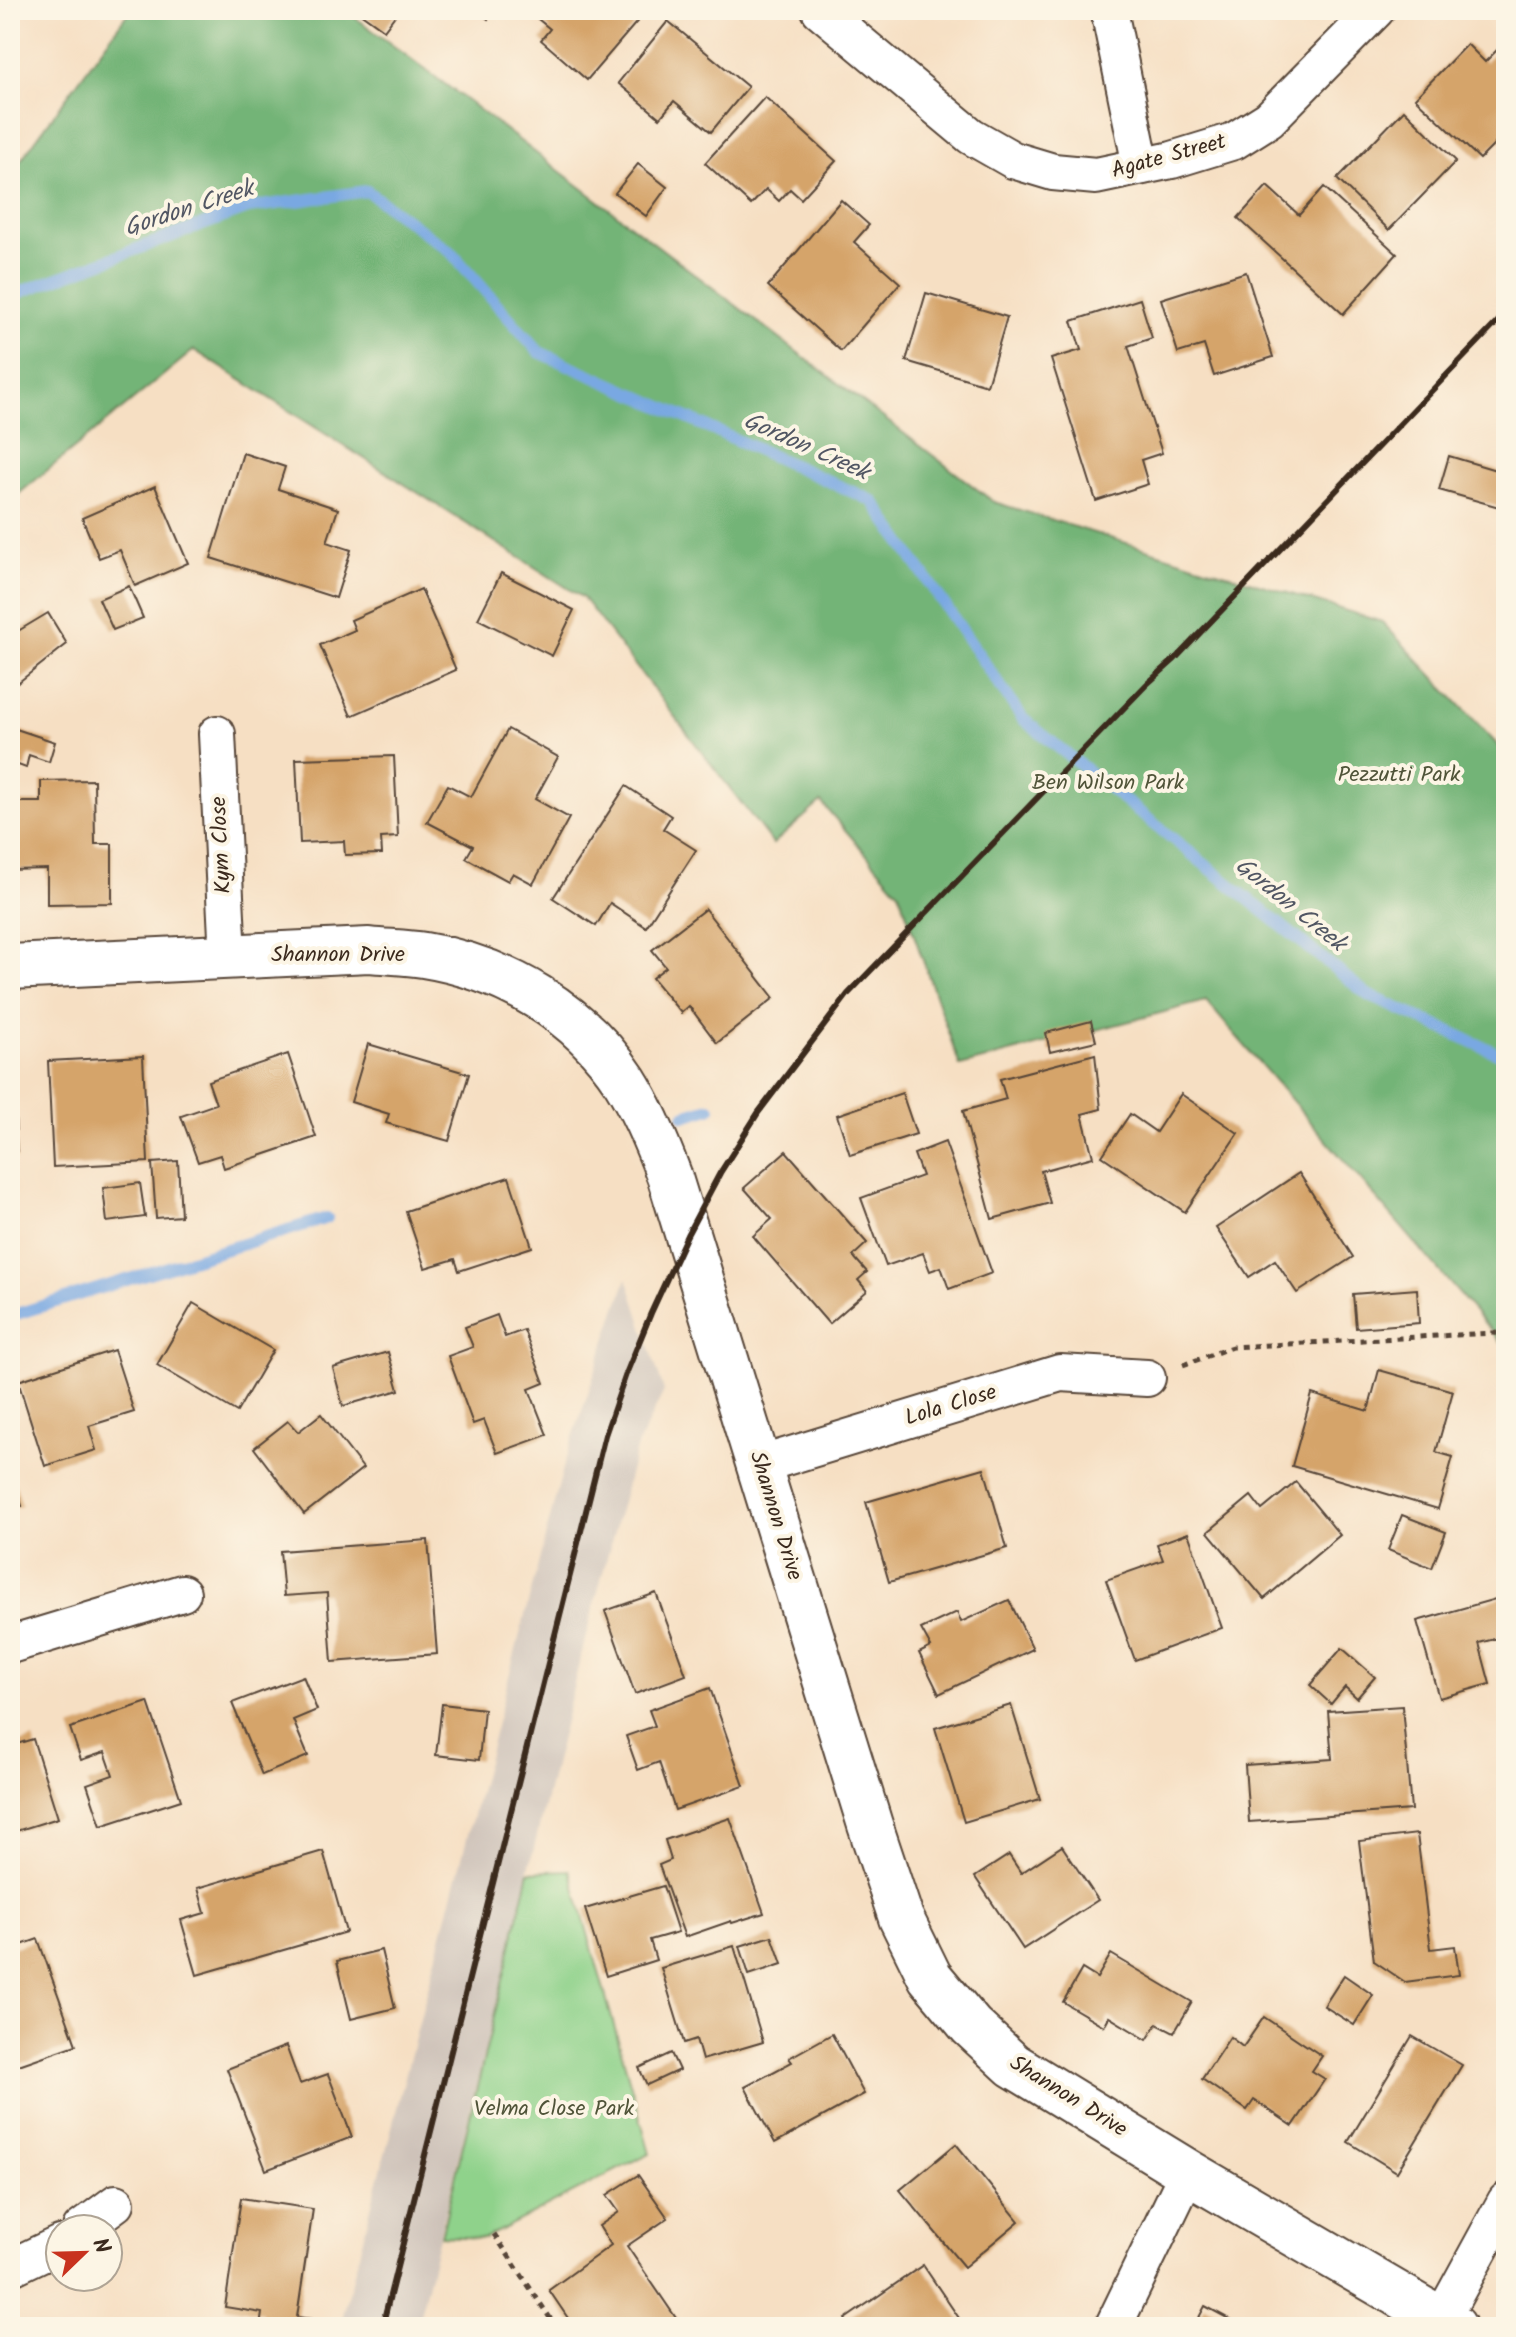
<svg xmlns="http://www.w3.org/2000/svg" width="1516" height="2337" font-family="Kalam,sans-serif">
	<rect width="100%" height="100%" fill="#fcf5e5"/>
	<filter id="ink" filterUnits="userSpaceOnUse"><feTurbulence type="fractalNoise" baseFrequency=".0125" numOctaves="2"/><feDisplacementMap in="SourceGraphic" scale="16" xChannelSelector="R" yChannelSelector="G"/><feConvolveMatrix kernelMatrix="1 2 1 2 8 2 1 2 1" color-interpolation-filters="sRGB"/></filter>
	<filter id="wash" filterUnits="userSpaceOnUse"><feTurbulence type="fractalNoise" baseFrequency=".006" numOctaves="4" result="noise"/><feDisplacementMap in="SourceGraphic" scale="32" xChannelSelector="R" yChannelSelector="G"/><feGaussianBlur stdDeviation="1.8" result="paint"/><feColorMatrix in="noise" values="0 0 0 0 0 0 0 0 0 0 0 0 0 0 0 0 0 1.4 0 .05"/><feComposite in="paint" operator="in"/></filter>
	<g filter="url(#wash)">
		<rect width="100%" height="100%" fill="#f6dfc3"/>
		<!-- industrial -->
		<path fill="#cec2b9" d="M627 1278 664 1391 637 1446 584 1643 417 2327H340L565 1461Z"/>
		<!-- green -->
		<path fill="#8fd28b" stroke="#657e54" stroke-width="2" d="M570 1870 650 2153 485 2238 441 2236 529 1872Z"/>
		<!-- forest -->
		<path fill="#73b477" stroke="#576f4a" stroke-width="2" d="M130 10H345L461 96 994 502 1382 622 1506 754V1348L1206 1001 960 1066 899 892 821 802 773 844 583 598 194 350 10 501V175Z"/>
		<g fill="none" stroke-linecap="round" stroke-linejoin="round">
			<!-- stream -->
			<g stroke="#79a8e2" stroke-width="12">
				<path d="M10 296 248 208 367 191 450 251 539 352 873 501 1023 719 1368 995 1506 1057"/>
				<path d="M684 1116 710 1108"/>
				<path d="M10 1316 327 1218"/>
			</g>
		</g>
		<g id="blocks">
			<!-- building -->
			<g fill="#d5a46a">
				<path d="M356 10H399L384 30Z"/>
				<path d="M477 10H495L488 19Z"/>
				<path d="M527 10H647L587 80 541 40 550 29Z"/>
				<path d="M668 21 748 87 711 132 674 101 660 118 618 83Z"/>
				<path d="M1506 41V145L1500 139 1480 159 1415 98 1467 44 1485 62Z"/>
				<path d="M765 97 836 161 801 199 790 189 779 201 766 189 751 205 705 163Z"/>
				<path d="M1404 110 1456 161 1389 230 1337 179Z"/>
				<path d="M638 164 667 187 646 216 615 193Z"/>
				<path d="M1267 186 1299 215 1324 187 1397 254 1343 314 1238 218Z"/>
				<path d="M841 200 869 225 854 242 900 283 841 351 768 286Z"/>
				<path d="M1246 272 1273 357 1214 376 1204 345 1178 353 1161 299Z"/>
				<path d="M926 293 1007 317 987 385 906 361Z"/>
				<path d="M1140 299 1152 338 1128 346 1162 453 1141 460 1148 484 1096 501 1051 359 1081 350 1072 321Z"/>
				<path d="M243 453 285 467 278 489 338 509 327 542 351 550 336 598 211 558Z"/>
				<path d="M1449 456 1506 473V509L1439 490Z"/>
				<path d="M155 486 188 563 135 586 120 550 99 558 82 518Z"/>
				<path d="M501 573 574 610 552 656 478 619Z"/>
				<path d="M129 586 143 618 113 630 99 599Z"/>
				<path d="M421 589 456 670 351 716 320 645 355 630 351 620Z"/>
				<path d="M48 613 67 644 10 689V620L18 631Z"/>
				<path d="M10 727 55 742 49 762 29 755 26 768 10 762Z"/>
				<path d="M508 729 558 757 535 799 569 818 533 884 513 873 508 881 466 858 473 846 427 822 448 785 471 797Z"/>
				<path d="M394 756 398 837 381 838 382 854 345 855 344 841 300 843 296 759Z"/>
				<path d="M94 780 95 844H112V903L47 904V869L10 870V802H41V781Z"/>
				<path d="M626 786 671 816 663 829 696 850 646 927 610 903 596 926 553 898Z"/>
				<path d="M705 909 774 998 717 1043 689 1006 681 1013 652 978 666 967 652 950Z"/>
				<path d="M1091 1021 1096 1041 1050 1052 1046 1033Z"/>
				<path d="M368 1044 469 1074 449 1141 386 1123 389 1114 351 1102Z"/>
				<path d="M12 1049 17 1158 10 1159V1050Z"/>
				<path d="M288 1054 316 1137 224 1168 220 1155 198 1162 181 1116 216 1104 208 1081Z"/>
				<path d="M1095 1054 1101 1109 1082 1114 1093 1157 1041 1171 1050 1203 992 1219 963 1111 1006 1099 1000 1079Z"/>
				<path d="M143 1056 148 1162 53 1167 48 1061Z"/>
				<path d="M902 1093 916 1134 850 1155 837 1115Z"/>
				<path d="M1181 1094 1238 1133 1185 1212 1102 1156 1130 1114 1156 1132Z"/>
				<path d="M945 1142 992 1273 949 1289 941 1267 930 1271 923 1253 886 1266 861 1198 922 1176 914 1154Z"/>
				<path d="M786 1151 867 1243 853 1256 867 1272 858 1280 867 1291 829 1324 753 1236 772 1219 744 1188Z"/>
				<path d="M178 1161 181 1216 156 1218 152 1163Z"/>
				<path d="M1299 1173 1353 1257 1297 1293 1275 1260 1249 1277 1216 1228Z"/>
				<path d="M509 1177 532 1247 459 1271 455 1259 425 1268 406 1211Z"/>
				<path d="M140 1183 145 1217 107 1222 103 1188Z"/>
				<path d="M1417 1289 1419 1323 1356 1328 1353 1294Z"/>
				<path d="M193 1303 273 1350 237 1412 157 1365Z"/>
				<path d="M497 1315 505 1337 524 1330 544 1383 529 1389 547 1435 497 1453 484 1420 473 1424 448 1356 473 1347 465 1327Z"/>
				<path d="M114 1350 134 1412 89 1426 96 1450 45 1466 18 1381Z"/>
				<path d="M388 1352 399 1390 343 1406 333 1368Z"/>
				<path d="M1379 1370 1453 1391 1436 1452 1453 1457 1438 1509 1292 1466 1312 1394 1368 1411Z"/>
				<path d="M321 1414 363 1468 304 1514 254 1448 288 1421 298 1432Z"/>
				<path d="M10 1466 22 1506 10 1509Z"/>
				<path d="M984 1468 1007 1548 889 1582 866 1502Z"/>
				<path d="M1296 1482 1340 1535 1264 1599 1208 1532 1251 1496 1262 1510Z"/>
				<path d="M1402 1515 1446 1532 1432 1568 1388 1550Z"/>
				<path d="M1188 1533 1222 1628 1135 1660 1106 1580 1163 1560 1157 1544Z"/>
				<path d="M428 1540 437 1654 332 1662 327 1593 284 1596 280 1551Z"/>
				<path d="M656 1593 686 1675 635 1694 605 1611Z"/>
				<path d="M1506 1596V1636L1479 1643 1490 1684 1439 1698 1417 1621Z"/>
				<path d="M1009 1600 1033 1649 939 1694 919 1653 931 1647 921 1629 957 1612 961 1622Z"/>
				<path d="M1342 1648 1375 1677 1357 1698 1345 1687 1331 1704 1310 1685Z"/>
				<path d="M303 1676 317 1710 293 1720 308 1756 262 1775 232 1703Z"/>
				<path d="M710 1688 744 1786 675 1810 659 1762 638 1770 626 1736 655 1726 649 1710Z"/>
				<path d="M148 1702 181 1800 101 1826 87 1784 113 1775 105 1752 81 1760 70 1728Z"/>
				<path d="M442 1704 484 1709 479 1760 436 1755Z"/>
				<path d="M1011 1705 1040 1799 964 1822 935 1728Z"/>
				<path d="M1402 1706 1411 1810 1249 1822 1245 1765 1332 1759 1328 1711Z"/>
				<path d="M33 1739 58 1818 10 1833V1746Z"/>
				<path d="M730 1818 764 1913 732 1923 731 1921 685 1937 659 1865 671 1860 665 1840Z"/>
				<path d="M1417 1834 1431 1949 1455 1946 1459 1975 1405 1982 1374 1961 1359 1841Z"/>
				<path d="M1062 1846 1098 1900 1023 1949 975 1877 1009 1855 1021 1873Z"/>
				<path d="M323 1851 346 1932 197 1975 181 1920 205 1913 198 1888Z"/>
				<path d="M663 1886 678 1932 650 1940 656 1960 606 1976 585 1909Z"/>
				<path d="M772 1936 782 1964 749 1975 740 1946Z"/>
				<path d="M38 1939 76 2045 10 2068V1949Z"/>
				<path d="M734 1946 763 2042 702 2060 696 2039 684 2043 661 1968Z"/>
				<path d="M381 1950 395 2008 351 2019 337 1961Z"/>
				<path d="M1111 1954 1192 2002 1174 2033 1157 2024 1147 2040 1109 2017 1104 2026 1063 2002 1082 1969 1097 1978Z"/>
				<path d="M1344 1975 1373 1995 1354 2025 1324 2006Z"/>
				<path d="M1264 2017 1322 2056 1312 2071 1325 2079 1293 2126 1254 2100 1247 2110 1202 2079 1230 2037 1243 2047Z"/>
				<path d="M832 2034 864 2094 775 2143 745 2087 792 2062 789 2058Z"/>
				<path d="M1412 2036 1462 2065 1397 2172 1348 2142Z"/>
				<path d="M286 2046 300 2084 328 2074 352 2137 266 2170 227 2069Z"/>
				<path d="M671 2053 679 2070 647 2085 639 2068Z"/>
				<path d="M956 2144 1019 2221 964 2267 900 2190Z"/>
				<path d="M638 2175 668 2218 627 2246 682 2327H574L549 2290 611 2245 599 2226 619 2212 607 2195Z"/>
				<path d="M241 2198 313 2209 297 2317 313 2319 311 2327H260L262 2313 225 2307Z"/>
				<path d="M923 2265 965 2327H850L845 2319Z"/>
				<path d="M1205 2306 1244 2327H1194Z"/>
				<path d="M157 2320 159 2327H139Z"/>
			</g>
		</g>
	</g>
	<g filter="url(#ink)">
		<use href="#blocks" fill-opacity="0" stroke="#574537" stroke-width="2"/>
		<g fill="none" stroke-linecap="round" stroke-linejoin="round">
			<!-- minor casing -->
			<g stroke="#574537" stroke-width="40">
				<g id="minor">
					<path d="M820 10 971 136 1013 160 1053 172 1096 176 1172 160 1234 141 1269 119 1376 10"/>
					<path d="M1109 10 1141 166"/>
					<path d="M217 734 228 957"/>
					<path d="M759 1465 1060 1373 1147 1378"/>
					<path d="M10 1645 182 1593"/>
					<path d="M81 2229 116 2203"/>
					<path d="M10 2268 60 2244"/>
					<path d="M1441 2320 1506 2201"/>
					<path d="M1113 2327 1188 2172"/>
				</g>
			</g>
			<!-- tertiary casing -->
			<g stroke="#574537" stroke-width="48">
				<path id="tertiary" d="M10 967 369 950C387 952 406 952 424 955 505 968 580 1012 625 1081 644 1111 657 1143 669 1175L870 1825 901 1918 930 1977 971 2026 1013 2065 1188 2172 1454 2327"/>
			</g>
			<!-- path -->
			<g stroke="#574537" stroke-width="5" stroke-dasharray="6 6" stroke-linecap="butt">
				<path d="M1183 1365 1232 1347 1493 1333 1506 1334"/>
				<path d="M494 2234 556 2327"/>
			</g>
			<!-- minor -->
			<use href="#minor" stroke="#fff" stroke-width="36"/>
			<!-- tertiary -->
			<use href="#tertiary" stroke="#fff" stroke-width="44"/>
			<!-- rail -->
			<path stroke="#3b2a1e" stroke-width="6" d="M382 2327 605 1435 626 1374 651 1313 687 1235 720 1173 758 1113 848 994 1147 684 1175 659 1506 313"/>
		</g>
	</g>
	<g text-anchor="middle" dominant-baseline="central" stroke-width="8" stroke-linejoin="round" paint-order="stroke">
		<!-- street labels -->
		<g font-size="22" fill="#3b2a1e" stroke="#fcf5e5">
			<text transform="translate(1169 157) rotate(-15)">Agate Street</text>
			<text transform="translate(222 845) rotate(-93)">Kym Close</text>
			<text x="338" y="955">Shannon Drive</text>
			<text transform="translate(951 1406) rotate(-17)">Lola Close</text>
			<text transform="translate(775 1516) rotate(73)">Shannon Drive</text>
			<text transform="translate(1068 2097) rotate(32)">Shannon Drive</text>
		</g>
		<!-- park labels -->
		<g font-size="22" fill="#505439" stroke="#fcf5e5">
			<text x="1399" y="775">Pezzutti Park</text>
			<text x="1108" y="783">Ben Wilson Park</text>
			<text x="554" y="2109">Velma Close Park</text>
		</g>
		<!-- water labels -->
		<g font-size="24" font-style="italic" fill="#515663" stroke="#fcf5e5">
			<text transform="translate(189 209) rotate(-18)">Gordon Creek</text>
			<text transform="translate(806 447) rotate(24)">Gordon Creek</text>
			<text transform="translate(1290 905) rotate(39)">Gordon Creek</text>
		</g>
	</g>
	<!-- margin -->
	<rect width="1516" height="2337" fill="none" stroke="#fcf5e5" stroke-width="40"/>
	<!-- north arrow -->
	<g transform="translate(84 2253) rotate(67)"><circle r="38" fill="#fcf5e5" stroke="#afa495" stroke-width="2"/>
	<path d="M0-6L14 30L0 20L-14 30Z" fill="#c8321e"/>
	<text y="-12" font-size="22" font-weight="bold" text-anchor="middle" fill="#3b2a1e">N</text>
	</g>
</svg>
